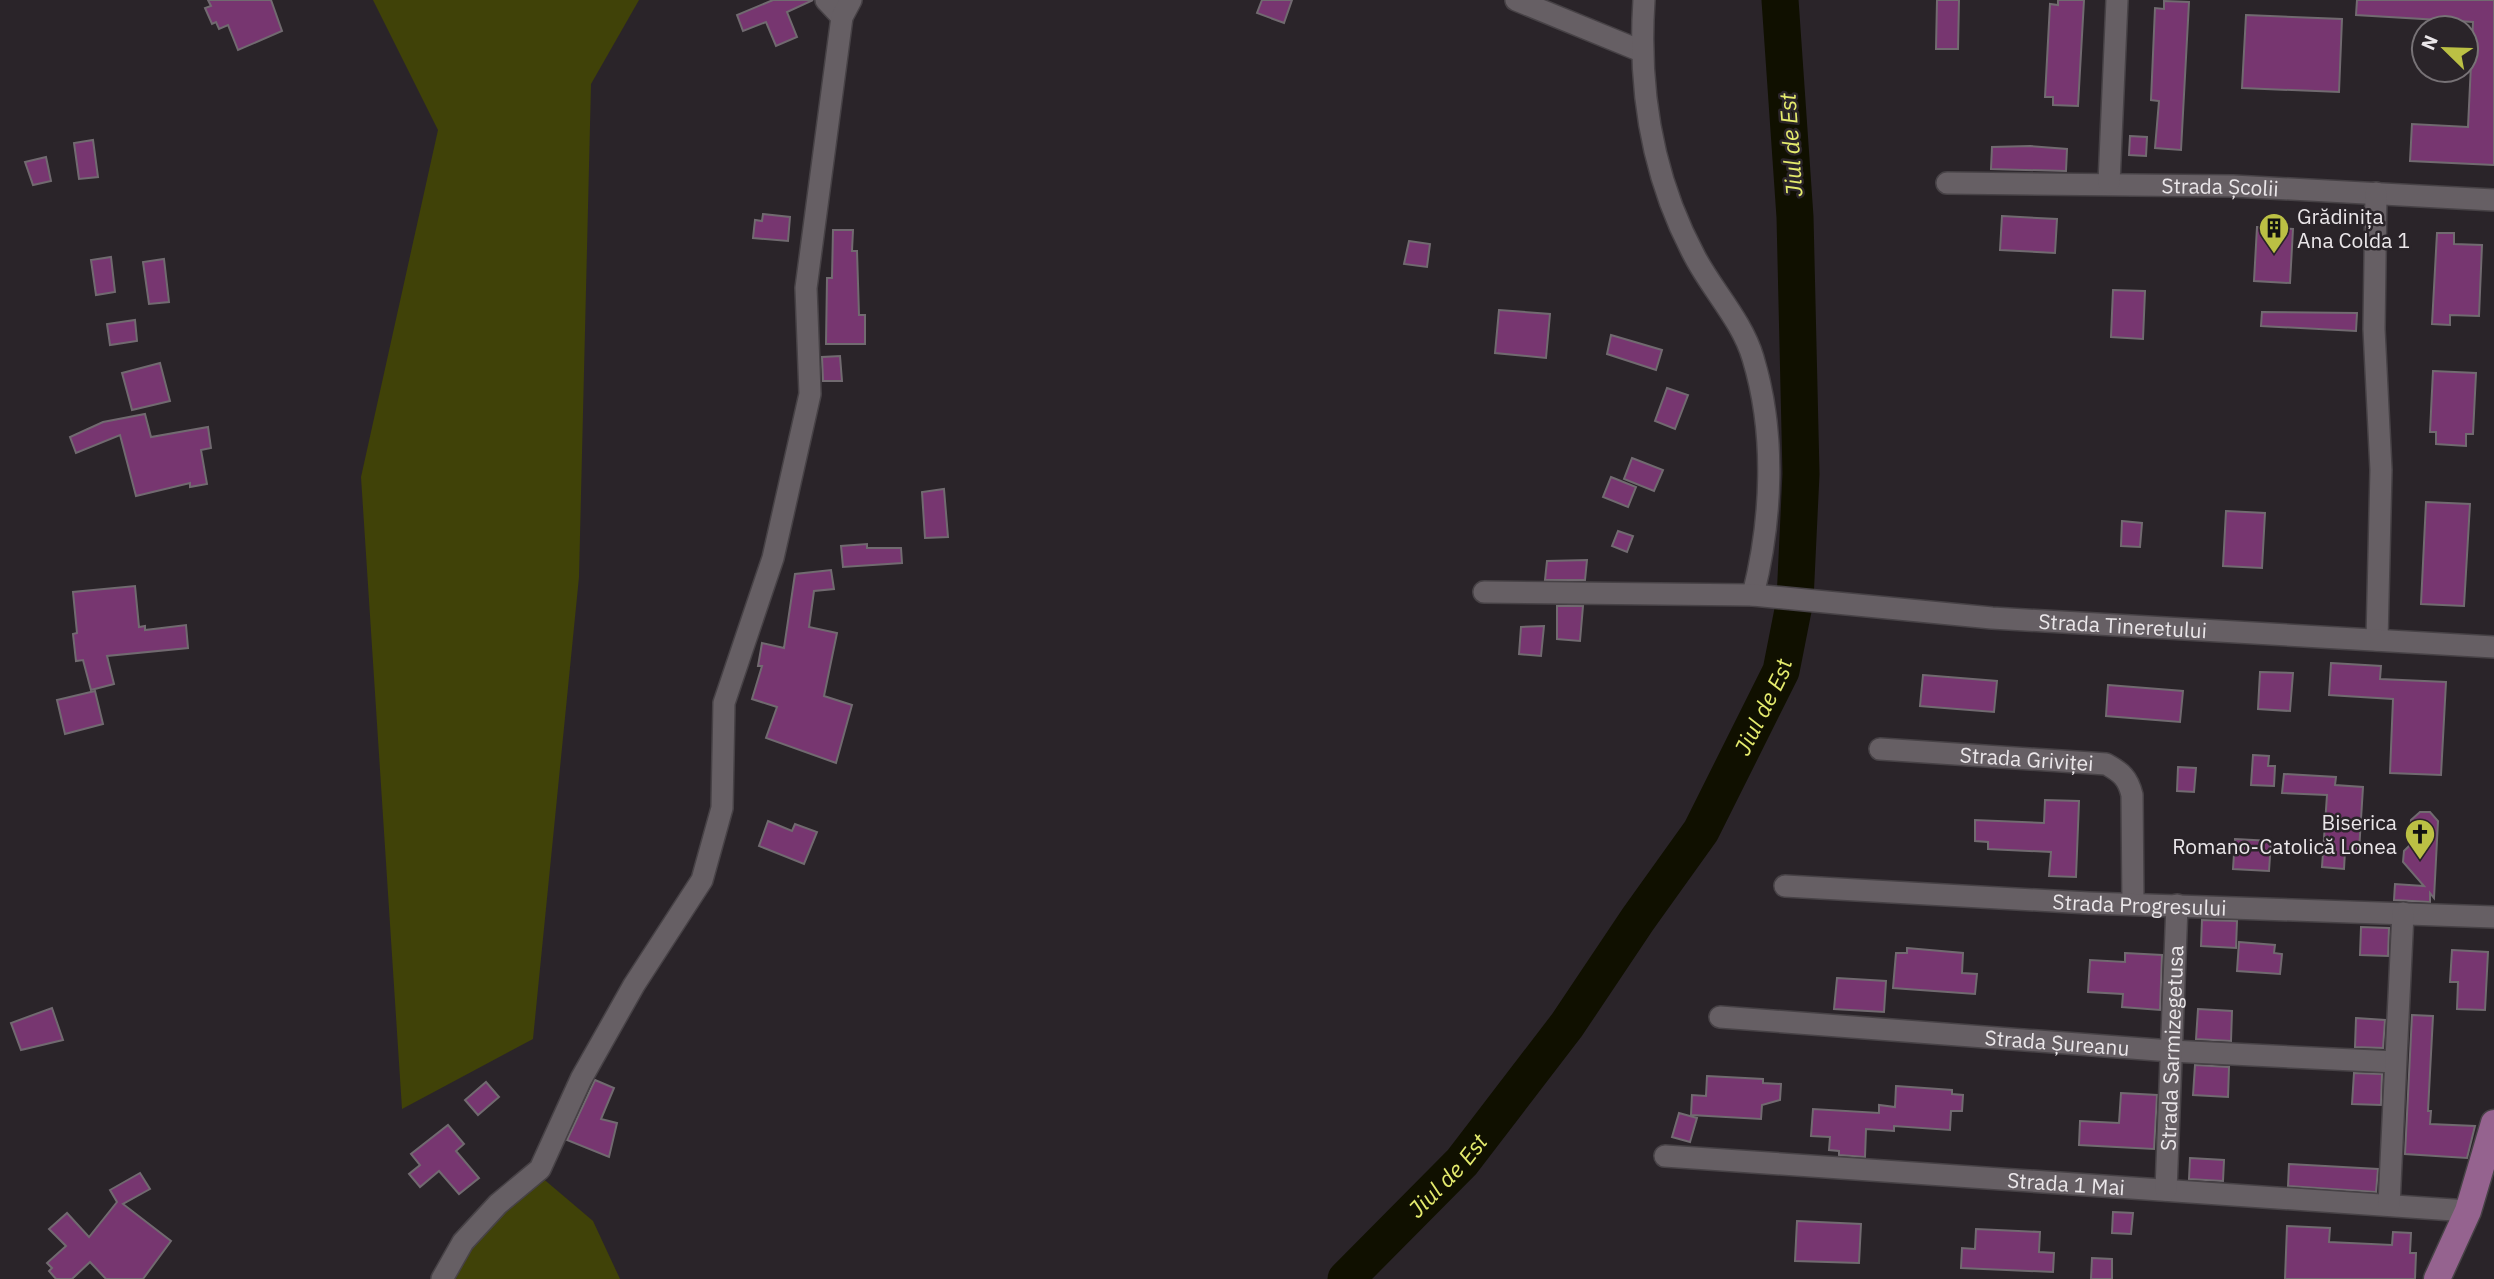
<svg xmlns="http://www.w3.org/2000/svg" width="2494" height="1279" font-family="'IBM Plex Sans',sans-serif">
	<rect width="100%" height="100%" fill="#2a2429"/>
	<!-- green -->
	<g fill="#404208">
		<path d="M373 0H639L591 84 579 577 533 1039 402 1109 361 477 438 130Z"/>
		<path d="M540 1176 593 1221 620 1279H454L466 1250Z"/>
	</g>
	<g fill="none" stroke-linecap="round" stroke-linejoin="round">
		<!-- river -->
		<path stroke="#101000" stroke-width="37" id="s1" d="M1346 1279 1462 1162 1567 1025 1638 919 1701 831 1781 671 1795 600 1801 474 1795 217 1780 0"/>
	</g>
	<!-- building -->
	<g fill="#773670" stroke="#716a70" stroke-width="2">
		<path d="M208 0H271L282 31 238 50 228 25 219 29 216 22 212 24 205 8 211 6Z"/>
		<path d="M773 0H813L787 12 797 37 776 46 766 22 743 31 737 15Z"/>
		<path d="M1262 0H1292L1284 23 1257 13Z"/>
		<path d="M1937 0H1959L1958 49H1936Z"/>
		<path d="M2058 0H2084L2078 106 2053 105V97H2045L2050 4 2058 5Z"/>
		<path d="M2357 0H2494V165L2410 161 2412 124 2468 127 2473 22 2356 15Z"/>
		<path d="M2164 1 2189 2 2181 150 2155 148 2159 101 2151 100 2155 8 2164 9Z"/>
		<path d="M2246 15 2342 19 2339 92 2242 88Z"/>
		<path d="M2130 136 2147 137 2146 156 2129 155Z"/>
		<path d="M93 140 98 177 79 179 74 143Z"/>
		<path d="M2030 146 2067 149 2066 171 1991 169 1992 147Z"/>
		<path d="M46 157 51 181 33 185 25 162Z"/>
		<path d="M763 214 790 217 788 241 753 238 755 220 762 221Z"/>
		<path d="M2002 216 2057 219 2055 253 2000 250Z"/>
		<path d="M2257 227 2293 229 2290 283 2254 281Z"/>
		<path d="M833 230H853L852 251H857L859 315H865V344H826L827 278H832Z"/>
		<path d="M2437 233H2454V244L2482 245 2479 316 2450 315V325L2432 324Z"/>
		<path d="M1409 241 1430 244 1427 267 1404 264Z"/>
		<path d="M111 257 115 292 96 295 91 260Z"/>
		<path d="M164 259 169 302 149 304 143 262Z"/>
		<path d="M2113 290 2145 291 2143 339 2111 337Z"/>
		<path d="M1499 310 1550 314 1546 358 1495 353Z"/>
		<path d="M2262 312 2357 313 2356 331 2261 326Z"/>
		<path d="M135 320 137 341 110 345 107 324Z"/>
		<path d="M1611 335 1662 350 1656 370 1607 354Z"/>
		<path d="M840 356 842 381H823L822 357Z"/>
		<path d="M160 363 170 401 132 410 122 373Z"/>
		<path d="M2433 371 2476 373 2473 434H2466V446L2436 444V432H2430Z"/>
		<path d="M1667 388 1688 395 1675 429 1655 421Z"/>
		<path d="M145 414 151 437 208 427 211 448 201 450 207 484 190 487V483L136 496 120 435 76 453 70 437 103 422Z"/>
		<path d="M1632 458 1663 470 1654 491 1624 479Z"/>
		<path d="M1611 477 1636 487 1628 507 1603 497Z"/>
		<path d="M944 489 948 537 925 538 922 492Z"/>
		<path d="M2426 502 2470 504 2464 606 2421 604Z"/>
		<path d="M2226 511 2265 513 2262 568 2223 566Z"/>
		<path d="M2122 521 2142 523 2140 547 2121 546Z"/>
		<path d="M1618 531 1633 536 1627 552 1612 546Z"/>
		<path d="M867 544V548H901L902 563 843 567 841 546Z"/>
		<path d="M1587 560 1585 580H1545L1547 561Z"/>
		<path d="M831 570 834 589 814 591 809 627 837 633 824 696 852 705 836 763 766 738 777 707 752 699 762 666H758L762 643 784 648 795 574Z"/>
		<path d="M135 586 139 627 145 626V630L186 625 188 648 107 656 114 684 91 690 83 660 76 661 73 634 77 633 73 592Z"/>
		<path d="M1557 606H1583L1580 641 1557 639Z"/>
		<path d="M1544 626 1541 656 1519 654 1521 627Z"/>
		<path d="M2331 663 2381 666 2380 679 2446 682 2441 775 2390 773 2393 699 2329 695Z"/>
		<path d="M2260 672 2293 673 2290 711 2258 709Z"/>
		<path d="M1923 675 1997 681 1994 712 1920 706Z"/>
		<path d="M2108 685 2183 691 2180 722 2106 716Z"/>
		<path d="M95 691 103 724 65 734 57 700Z"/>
		<path d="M2253 755 2269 756 2268 766H2275L2274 786 2251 785Z"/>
		<path d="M2178 767 2196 768 2194 792 2177 791Z"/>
		<path d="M2284 774 2336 777 2335 785 2363 787 2359 851H2345L2344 869 2322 867 2327 795 2282 793Z"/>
		<path d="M2045 800 2079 801 2076 877 2049 876 2051 852 1988 849V842L1975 841V820L2044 823Z"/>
		<path d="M2420 812H2430L2438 821 2434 898 2430 893V902L2394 900 2395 884 2424 886 2403 862 2404 851 2409 846 2411 820Z"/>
		<path d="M768 821 792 831 795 824 817 832 804 864 759 846Z"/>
		<path d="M2235 839 2271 841 2269 871 2233 869Z"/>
		<path d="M2202 920 2237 921 2236 948 2201 946Z"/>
		<path d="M2361 927 2389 928 2388 956 2360 955Z"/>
		<path d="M2239 942 2275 945 2274 953 2282 954 2280 974 2237 971Z"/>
		<path d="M1907 948 1963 953 1962 973 1977 974 1975 994 1893 988 1896 953H1907Z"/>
		<path d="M2452 950 2488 952 2485 1010 2457 1009 2458 982H2450Z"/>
		<path d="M2125 953 2162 955 2160 1010 2122 1007 2123 994 2088 992 2090 960 2125 962Z"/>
		<path d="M1837 978 1886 981 1884 1012 1834 1009Z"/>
		<path d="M52 1008 63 1040 21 1050 11 1023Z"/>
		<path d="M2198 1009 2232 1011 2231 1041 2196 1039Z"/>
		<path d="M2412 1015 2433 1016 2428 1111H2431L2430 1124 2475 1126 2467 1158 2405 1154Z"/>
		<path d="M2356 1018 2385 1020 2383 1048 2355 1047Z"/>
		<path d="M2195 1065 2229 1067 2228 1097 2193 1095Z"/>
		<path d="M2354 1073 2382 1074 2381 1105 2352 1104Z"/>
		<path d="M1707 1076 1763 1079V1083L1781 1084 1780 1100 1762 1105 1761 1119 1691 1115 1692 1095 1706 1096Z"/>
		<path d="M595 1080 614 1088 601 1119 617 1123 609 1157 567 1140Z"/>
		<path d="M486 1082 499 1097 478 1115 465 1100Z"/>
		<path d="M1896 1086 1952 1090V1094L1963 1095 1962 1111H1951L1950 1130 1894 1126V1131L1866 1129 1865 1157 1839 1155V1151L1829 1150 1830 1137 1811 1136 1813 1109 1879 1113V1105L1895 1107Z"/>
		<path d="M2121 1093 2157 1095 2154 1149 2079 1145 2080 1121 2119 1123Z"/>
		<path d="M1679 1113 1697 1118 1690 1142 1672 1137Z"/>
		<path d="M448 1125 464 1144 456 1151 479 1178 459 1194 439 1171 420 1187 409 1174 420 1165 411 1154Z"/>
		<path d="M2190 1158 2224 1160 2223 1181 2189 1179Z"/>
		<path d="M2289 1164 2378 1169 2376 1192 2288 1186Z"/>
		<path d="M140 1173 150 1189 123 1204 171 1241 143 1279H106L90 1262 72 1279H56L49 1271 52 1268 47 1263 66 1246 49 1229 67 1213 89 1237 117 1202 110 1190Z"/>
		<path d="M2113 1212 2133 1213 2131 1234 2112 1233Z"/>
		<path d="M1797 1221 1861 1224 1859 1263 1795 1261Z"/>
		<path d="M2287 1226 2330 1228 2329 1242 2392 1245 2393 1232 2411 1233 2410 1253H2416L2415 1279H2285Z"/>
		<path d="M1976 1229 2040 1232 2039 1252 2054 1253 2053 1272 1961 1268 1962 1248 1975 1249Z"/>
		<path d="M2092 1258 2112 1259V1279H2091Z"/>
	</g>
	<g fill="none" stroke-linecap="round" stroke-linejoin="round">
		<!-- minor casing -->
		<g stroke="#474246" stroke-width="24">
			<g id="minor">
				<path d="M826 0 842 17"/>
				<path d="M1516 0 1641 51"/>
				<path d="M1644 0C1638 89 1652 177 1695 257 1713 291 1742 321 1753 358 1776 434 1772 519 1753 595"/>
				<path id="s2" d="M1947 183 2233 186 2494 200"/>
				<path d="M2109 183 2117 0"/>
				<path d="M2376 193 2374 329 2381 470 2377 640"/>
				<path id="s3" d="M1484 592 1753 595 1992 618 2494 647"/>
				<path id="s4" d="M1880 749 2106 764C2121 772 2128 778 2132 795L2133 904"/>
				<path id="s5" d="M1785 886 2089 903 2494 917"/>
				<path id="s6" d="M1720 1017 2171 1051 2395 1062"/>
				<path id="s7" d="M1665 1156 2468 1211"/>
				<path id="s8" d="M2166 1190 2177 905"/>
				<path d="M2389 1205 2403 913"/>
				<path d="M442 1279 463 1242 498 1204 540 1169 581 1079 634 985 702 880 722 808 724 703 773 558 810 394 806 288 842 17 851 0"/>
			</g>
		</g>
		<!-- major casing -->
		<g stroke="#474246" stroke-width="29">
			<path id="major" d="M2437 1279 2468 1211 2494 1123"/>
		</g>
		<!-- minor -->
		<use href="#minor" stroke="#665f64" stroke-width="21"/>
		<!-- major -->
		<use href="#major" stroke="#95638f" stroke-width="26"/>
	</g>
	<!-- icons -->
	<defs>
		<g id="building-pin" transform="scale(1.575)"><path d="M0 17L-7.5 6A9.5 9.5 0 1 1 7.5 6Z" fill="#bbc044" stroke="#2a2429"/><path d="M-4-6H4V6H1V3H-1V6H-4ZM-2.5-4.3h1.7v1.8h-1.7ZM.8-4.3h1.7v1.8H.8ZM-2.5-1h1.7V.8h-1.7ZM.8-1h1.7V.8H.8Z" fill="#111"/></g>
		<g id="church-pin" transform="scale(1.575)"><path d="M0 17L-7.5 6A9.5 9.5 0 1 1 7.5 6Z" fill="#bbc044" stroke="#2a2429"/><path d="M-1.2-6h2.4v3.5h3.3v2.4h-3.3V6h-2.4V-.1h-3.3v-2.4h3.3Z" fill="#111"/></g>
	</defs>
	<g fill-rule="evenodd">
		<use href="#building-pin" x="2274" y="228"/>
		<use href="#church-pin" x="2420" y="834"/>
	</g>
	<g text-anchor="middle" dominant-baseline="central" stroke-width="5" stroke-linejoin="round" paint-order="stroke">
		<!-- street labels -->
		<g font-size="21" fill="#eae6e9" stroke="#2a2429">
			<text stroke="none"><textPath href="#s2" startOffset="273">Strada Școlii</textPath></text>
			<text stroke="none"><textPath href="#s3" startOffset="640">Strada Tineretului</textPath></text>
			<text stroke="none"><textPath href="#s4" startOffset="147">Strada Griviței</textPath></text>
			<text stroke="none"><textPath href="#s5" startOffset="355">Strada Progresului</textPath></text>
			<text stroke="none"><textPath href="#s6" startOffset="338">Strada Șureanu</textPath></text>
			<text stroke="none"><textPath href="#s8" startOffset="142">Strada Sarmizegetusa</textPath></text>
			<text stroke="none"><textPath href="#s7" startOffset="402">Strada 1 Mai</textPath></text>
		</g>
		<!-- poi labels -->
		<g font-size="21" fill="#eae6e9" stroke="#2a2429" text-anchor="start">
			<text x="2297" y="216">Grădinița<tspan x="2297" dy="24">Ana Colda 1</tspan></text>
			<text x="2397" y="822" text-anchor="end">Biserica<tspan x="2397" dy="24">Romano-Catolică Lonea</tspan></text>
		</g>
		<!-- water labels -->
		<g font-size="23" font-style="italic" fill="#e5eb6d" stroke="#2a2429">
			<text transform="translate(1790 145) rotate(-94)">Jiul de Est</text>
			<text stroke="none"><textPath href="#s1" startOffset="712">Jiul de Est</textPath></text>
			<text stroke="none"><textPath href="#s1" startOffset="145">Jiul de Est</textPath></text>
		</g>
	</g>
	<!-- north arrow -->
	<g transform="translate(2445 49) rotate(293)"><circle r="33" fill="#2a2429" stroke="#777276" stroke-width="2"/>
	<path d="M0-5L12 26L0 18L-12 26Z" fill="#bbc044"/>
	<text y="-10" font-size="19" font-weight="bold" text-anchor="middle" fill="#eae6e9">N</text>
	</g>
</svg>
